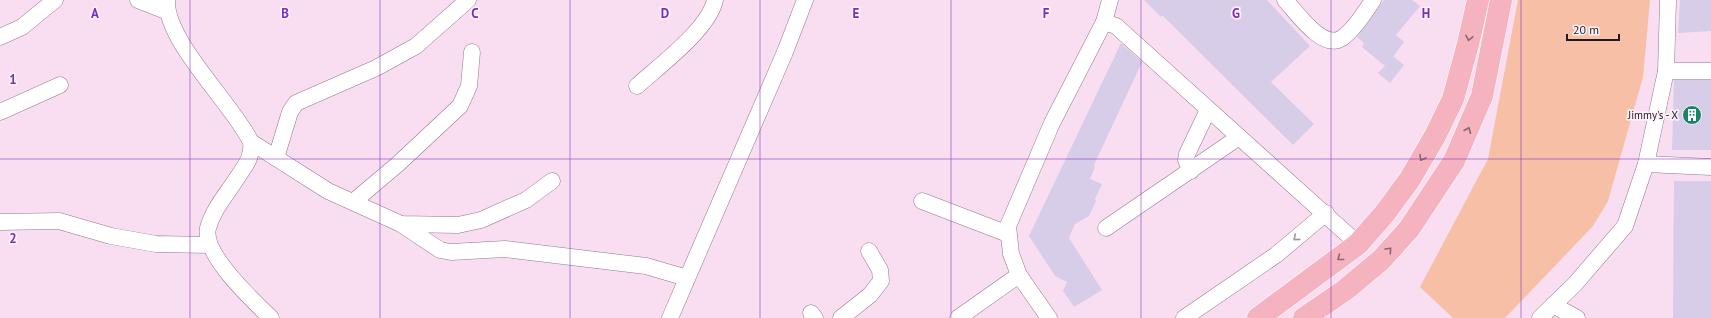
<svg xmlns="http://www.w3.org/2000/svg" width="1711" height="318" font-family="'PT Sans',sans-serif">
	<rect width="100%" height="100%" fill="#f9def1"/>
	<!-- green -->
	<path fill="#f6bfa6" d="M1518 0H1650L1643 77 1608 201 1593 226 1505 318H1453L1420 287 1488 159Z"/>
	<!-- building -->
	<g fill="#d7cde9">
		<path d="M1144 0H1267L1310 46 1271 82 1314 124 1293 145 1162 15 1161 17Z"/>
		<path d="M1384 0H1412L1420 6 1396 35 1404 42 1392 58 1393 56 1404 65 1390 83 1378 73 1385 66 1362 47 1364 43 1357 37Z"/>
		<path d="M1680 0H1711V31L1678 33Z"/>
		<path d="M1121 43 1142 62 1094 165 1095 167 1090 179 1102 184 1095 199 1096 201 1089 216 1075 224 1069 238 1102 290 1074 307 1063 291 1067 282 1055 276 1029 236Z"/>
		<path d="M1674 80H1711V150H1672Z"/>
		<path d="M1674 181H1711V318H1673Z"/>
	</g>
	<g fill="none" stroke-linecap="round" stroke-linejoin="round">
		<!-- minor casing -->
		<g stroke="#91798a" stroke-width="17">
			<g id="minor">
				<path d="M138 0 166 11"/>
				<path d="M167 0C165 41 232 103 251 142 253 157 245 166 237 178 227 194 213 209 208 228 202 253 253 301 271 318"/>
				<path d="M1285 0C1297 13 1323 51 1342 38 1353 31 1366 11 1373 0"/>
				<path d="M1104 22 1116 26 1358 244"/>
				<path d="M0 37 22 27 55 0"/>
				<path d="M1666 71H1711"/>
				<path d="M637 86C659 66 709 29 715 0"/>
				<path d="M0 112 60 85"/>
				<path d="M251 142 328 191 401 224 458 225 481 220 526 200 552 181"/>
				<path d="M276 158 290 112 296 103 376 68 416 46 468 0"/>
				<path d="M1646 164 1711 167"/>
				<path d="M1191 171 1186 160 1187 154 1208 110"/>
				<path d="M922 201 1008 234"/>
				<path d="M353 202 398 164 460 106 469 86 472 52"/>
				<path d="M0 222 59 221 111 236 156 244 209 245"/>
				<path d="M401 224 440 250 451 252 505 249 646 266 687 278"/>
				<path d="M1106 228 1239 137"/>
				<path d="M1553 305 1577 318"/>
				<path d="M811 313 815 318"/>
				<path d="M670 318 785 52 805 0"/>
				<path d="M841 318 870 295 881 281 880 270 869 251"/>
				<path d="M958 318 1019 275"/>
				<path d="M1049 318 1019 275 1011 254 1008 226 1052 123 1104 22 1110 0"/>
				<path d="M1184 318 1276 255 1326 213"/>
				<path d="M1540 318 1575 284 1625 226 1646 164 1666 71 1668 0"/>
			</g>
		</g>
		<!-- primary casing -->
		<g stroke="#fff" stroke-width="23">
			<g id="primary">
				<path d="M1258 318 1358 244 1385 213 1410 179 1435 136 1453 99 1468 44 1478 0"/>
				<path d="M1304 318 1345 290 1381 260 1409 229 1454 161 1482 96 1501 0"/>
			</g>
		</g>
		<!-- minor -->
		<use href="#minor" stroke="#fff" stroke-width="16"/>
		<!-- primary -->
		<use href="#primary" stroke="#f4b3be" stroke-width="22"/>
	</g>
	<!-- one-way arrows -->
	<defs><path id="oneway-chevron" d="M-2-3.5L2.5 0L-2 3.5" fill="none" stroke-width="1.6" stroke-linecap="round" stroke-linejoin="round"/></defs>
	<g stroke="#8c666f">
		<use href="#oneway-chevron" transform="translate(1469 38) rotate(102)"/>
		<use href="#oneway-chevron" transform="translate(1468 130) rotate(-67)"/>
		<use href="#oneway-chevron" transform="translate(1422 158) rotate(120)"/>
		<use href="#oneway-chevron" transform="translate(1389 250) rotate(-47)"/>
		<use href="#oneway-chevron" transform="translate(1340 258) rotate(142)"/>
	</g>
	<use stroke="#9c989b" href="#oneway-chevron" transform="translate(1296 238) rotate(140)"/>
	<!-- grid -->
	<path fill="none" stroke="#7b2cbf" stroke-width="1" stroke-opacity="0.55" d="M190 0V318M380 0V318M570 0V318M760 0V318M951 0V318M1141 0V318M1331 0V318M1521 0V318M0 159H1711"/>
	<!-- icons -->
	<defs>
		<g id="building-disc" transform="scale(1)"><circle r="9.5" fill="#178563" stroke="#fcf1f8"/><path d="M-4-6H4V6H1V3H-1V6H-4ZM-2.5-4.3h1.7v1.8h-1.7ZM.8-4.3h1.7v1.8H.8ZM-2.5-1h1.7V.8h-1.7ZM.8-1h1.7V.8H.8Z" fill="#fff"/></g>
	</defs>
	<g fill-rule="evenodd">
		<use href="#building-disc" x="1692" y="115"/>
	</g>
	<g text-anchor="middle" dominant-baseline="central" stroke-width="3.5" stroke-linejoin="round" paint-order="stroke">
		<!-- poi labels -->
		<g font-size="11" fill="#231920" stroke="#fcf1f8" text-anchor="end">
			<text x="1678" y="115">Jimmy's - X</text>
		</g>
	</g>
	<g font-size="13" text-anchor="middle" font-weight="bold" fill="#7b2cbf" stroke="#fcf1f8" stroke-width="3.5" stroke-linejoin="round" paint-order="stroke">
		<text x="95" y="18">A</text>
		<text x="285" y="18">B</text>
		<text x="475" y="18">C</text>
		<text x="665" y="18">D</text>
		<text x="856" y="18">E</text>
		<text x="1046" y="18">F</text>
		<text x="1236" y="18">G</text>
		<text x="1426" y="18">H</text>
		<text x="13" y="84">1</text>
		<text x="13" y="243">2</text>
	</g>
	<!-- scale -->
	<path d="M1567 34v6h52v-6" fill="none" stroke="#231920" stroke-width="2"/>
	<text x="1573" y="34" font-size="12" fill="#231920" stroke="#fcf1f8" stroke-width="3" paint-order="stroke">20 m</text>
</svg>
